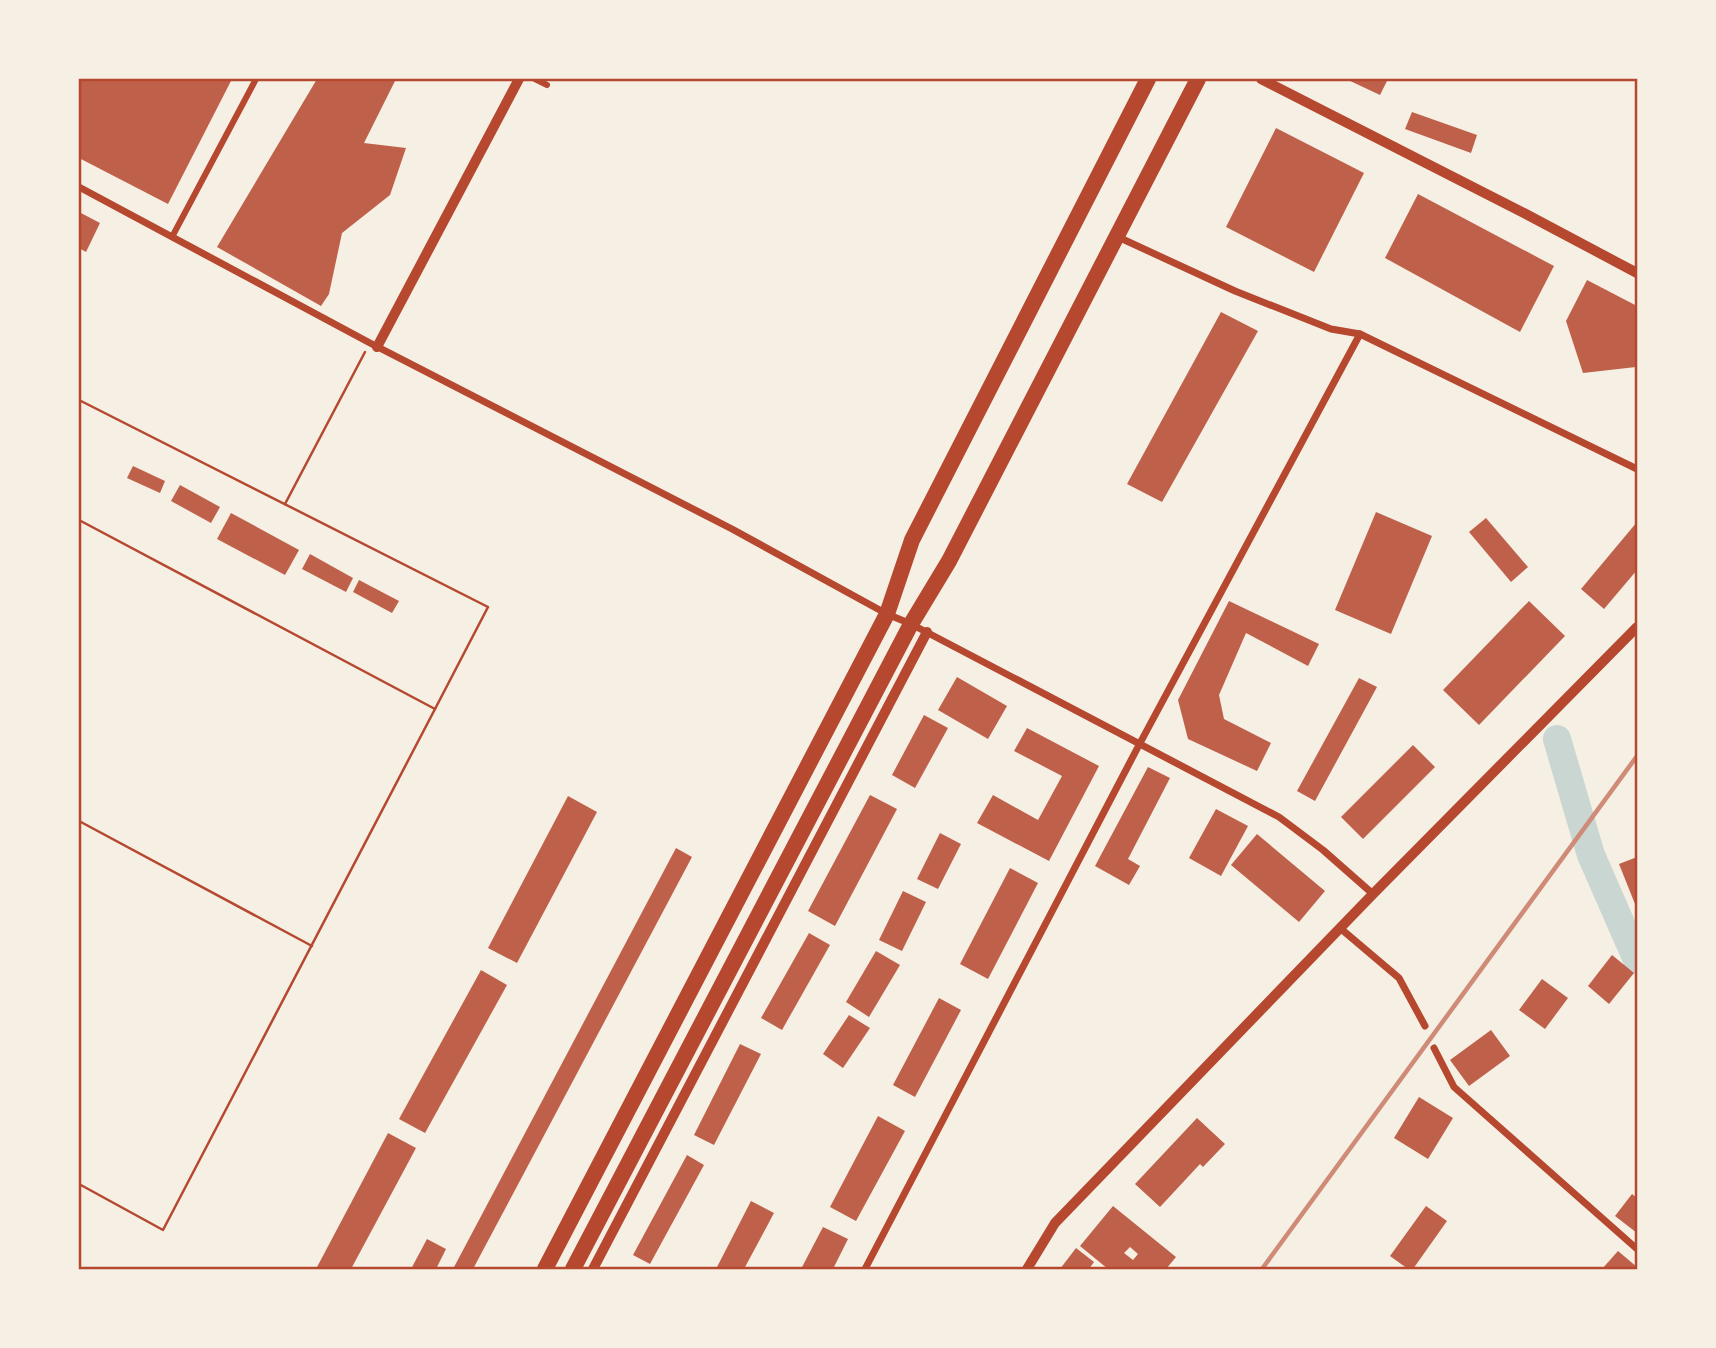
<svg xmlns="http://www.w3.org/2000/svg" width="1716" height="1348" font-family="Lato,sans-serif">
	<rect width="100%" height="100%" fill="#f6efe4"/>
	<g fill="none" stroke-linecap="round" stroke-linejoin="round">
		<!-- river -->
		<path stroke="#c9d6d2" stroke-width="28" d="M1557 739 1591 855 1637 960"/>
	</g>
	<!-- building -->
	<g fill="#bf614a" fill-rule="evenodd">
		<path d="M79 79H232L168 204 79 158Z"/>
		<path d="M317 79H396L364 143 406 148 390 195 342 233 329 294 321 306 217 247Z"/>
		<path d="M1346 79H1388L1380 95Z"/>
		<path d="M1412 112 1477 135 1471 153 1405 129Z"/>
		<path d="M1276 128 1364 173 1314 272 1226 227Z"/>
		<path d="M1418 194 1554 266 1520 332 1385 258Z"/>
		<path d="M79 212 100 223 86 252 79 248Z"/>
		<path d="M1587 280 1637 306 1636 367 1583 373 1566 321Z"/>
		<path d="M1221 312 1258 331 1162 502 1127 484Z"/>
		<path d="M133 466 165 481 160 493 127 478Z"/>
		<path d="M180 485 220 507 211 523 171 501Z"/>
		<path d="M1376 512 1432 536 1391 634 1335 610Z"/>
		<path d="M231 513 299 550 285 575 217 539Z"/>
		<path d="M1486 518 1528 567 1511 582 1469 532Z"/>
		<path d="M1637 522V570L1604 609 1581 589Z"/>
		<path d="M310 554 353 578 346 592 302 569Z"/>
		<path d="M359 580 399 601 392 613 353 592Z"/>
		<path d="M1229 601 1319 644 1308 666 1246 633 1219 695 1224 719 1271 743 1257 771 1188 739 1178 700Z"/>
		<path d="M1529 601 1565 636 1479 725 1443 690Z"/>
		<path d="M957 677 1007 706 988 739 938 710Z"/>
		<path d="M1359 678 1377 687 1315 801 1297 791Z"/>
		<path d="M924 715 948 728 915 788 892 775Z"/>
		<path d="M1027 728 1099 766 1049 861 977 823 993 795 1038 820 1062 776 1014 751Z"/>
		<path d="M1413 745 1435 767 1363 839 1341 817Z"/>
		<path d="M1148 767 1170 778 1128 859 1140 866 1129 885 1095 866Z"/>
		<path d="M870 795 897 809 835 926 808 911Z"/>
		<path d="M568 796 597 812 517 963 488 948Z"/>
		<path d="M1216 809 1248 826 1221 876 1189 858Z"/>
		<path d="M940 833 961 844 938 889 917 879Z"/>
		<path d="M1257 834 1325 891 1299 922 1231 865Z"/>
		<path d="M676 848 692 857 473 1269H453Z"/>
		<path d="M1637 857V909L1619 864Z"/>
		<path d="M1010 868 1038 883 988 979 960 964Z"/>
		<path d="M903 891 926 902 902 951 879 940Z"/>
		<path d="M809 933 830 945 782 1030 761 1018Z"/>
		<path d="M876 951 900 965 869 1017 846 1002Z"/>
		<path d="M1612 955 1634 973 1609 1004 1588 986Z"/>
		<path d="M481 970 507 985 425 1133 399 1119Z"/>
		<path d="M1542 979 1568 998 1545 1029 1519 1010Z"/>
		<path d="M939 998 961 1010 915 1097 893 1085Z"/>
		<path d="M849 1015 870 1028 843 1068 823 1054Z"/>
		<path d="M1491 1030 1510 1056 1469 1086 1450 1060Z"/>
		<path d="M740 1044 761 1054 714 1145 694 1135Z"/>
		<path d="M1419 1097 1453 1118 1428 1159 1394 1138Z"/>
		<path d="M878 1116 905 1131 856 1221 830 1207Z"/>
		<path d="M1197 1118 1225 1144 1203 1167 1200 1164 1160 1207 1135 1184Z"/>
		<path d="M388 1133 416 1148 351 1269H316Z"/>
		<path d="M687 1155 704 1165 650 1264 633 1255Z"/>
		<path d="M1632 1194 1637 1198V1233L1615 1216Z"/>
		<path d="M751 1201 774 1213 744 1269H716Z"/>
		<path d="M1113 1206 1176 1257 1166 1269H1108L1080 1246ZM1130 1247 1138 1254 1133 1260 1124 1253Z"/>
		<path d="M1426 1206 1447 1221 1413 1269H1408L1390 1256Z"/>
		<path d="M823 1227 848 1239 833 1269H801Z"/>
		<path d="M427 1239 446 1249 436 1269H411Z"/>
		<path d="M1076 1248 1094 1262 1089 1269H1060Z"/>
		<path d="M1618 1251 1637 1267V1269H1602Z"/>
	</g>
	<g fill="none" stroke-linecap="round" stroke-linejoin="round">
		<!-- path -->
		<g stroke="#b5482f" stroke-width="2.5">
			<path d="M79 400 488 607 435 709 79 520"/>
			<path d="M285 504 365 352"/>
			<path d="M79 821 312 946"/>
			<path d="M79 1184 163 1230 435 709"/>
		</g>
		<!-- pedestrian -->
		<g stroke="#b5482f" stroke-width="6">
			<path d="M535 79 547 85"/>
			<path d="M172 237 256 79"/>
		</g>
		<!-- minor -->
		<g stroke="#b5482f" stroke-width="7">
			<path d="M79 187 370 343 732 529 887 614 911 624 1279 817 1323 850 1373 894"/>
			<path d="M1118 237 1235 291 1331 329 1360 334"/>
			<path d="M1340 928 1399 978 1425 1026"/>
			<path d="M1434 1048 1454 1087 1637 1249"/>
			<path d="M865 1269 1139 745 1360 334 1637 469"/>
		</g>
		<!-- tertiary -->
		<g stroke="#b5482f" stroke-width="10">
			<path d="M1261 79 1524 213 1637 273"/>
			<path d="M377 347 519 79"/>
			<path d="M593 1269 927 632"/>
			<path d="M1027 1269 1055 1223 1373 894 1637 627"/>
		</g>
		<!-- trunk -->
		<g stroke="#b5482f" stroke-width="16">
			<path d="M545 1269 887 614 912 540 1148 79"/>
			<path d="M573 1269 911 624 949 561 1198 79"/>
		</g>
		<!-- rail -->
		<path stroke="#cf8b77" stroke-width="4.5" d="M1262 1269 1637 756"/>
	</g>
	<!-- border -->
	<rect width="1716" height="1348" fill="none" stroke="#f6efe4" stroke-width="161"/>
	<rect x="80" y="80" width="1556" height="1188" fill="none" stroke="#b5482f" stroke-width="2.5"/>
</svg>
